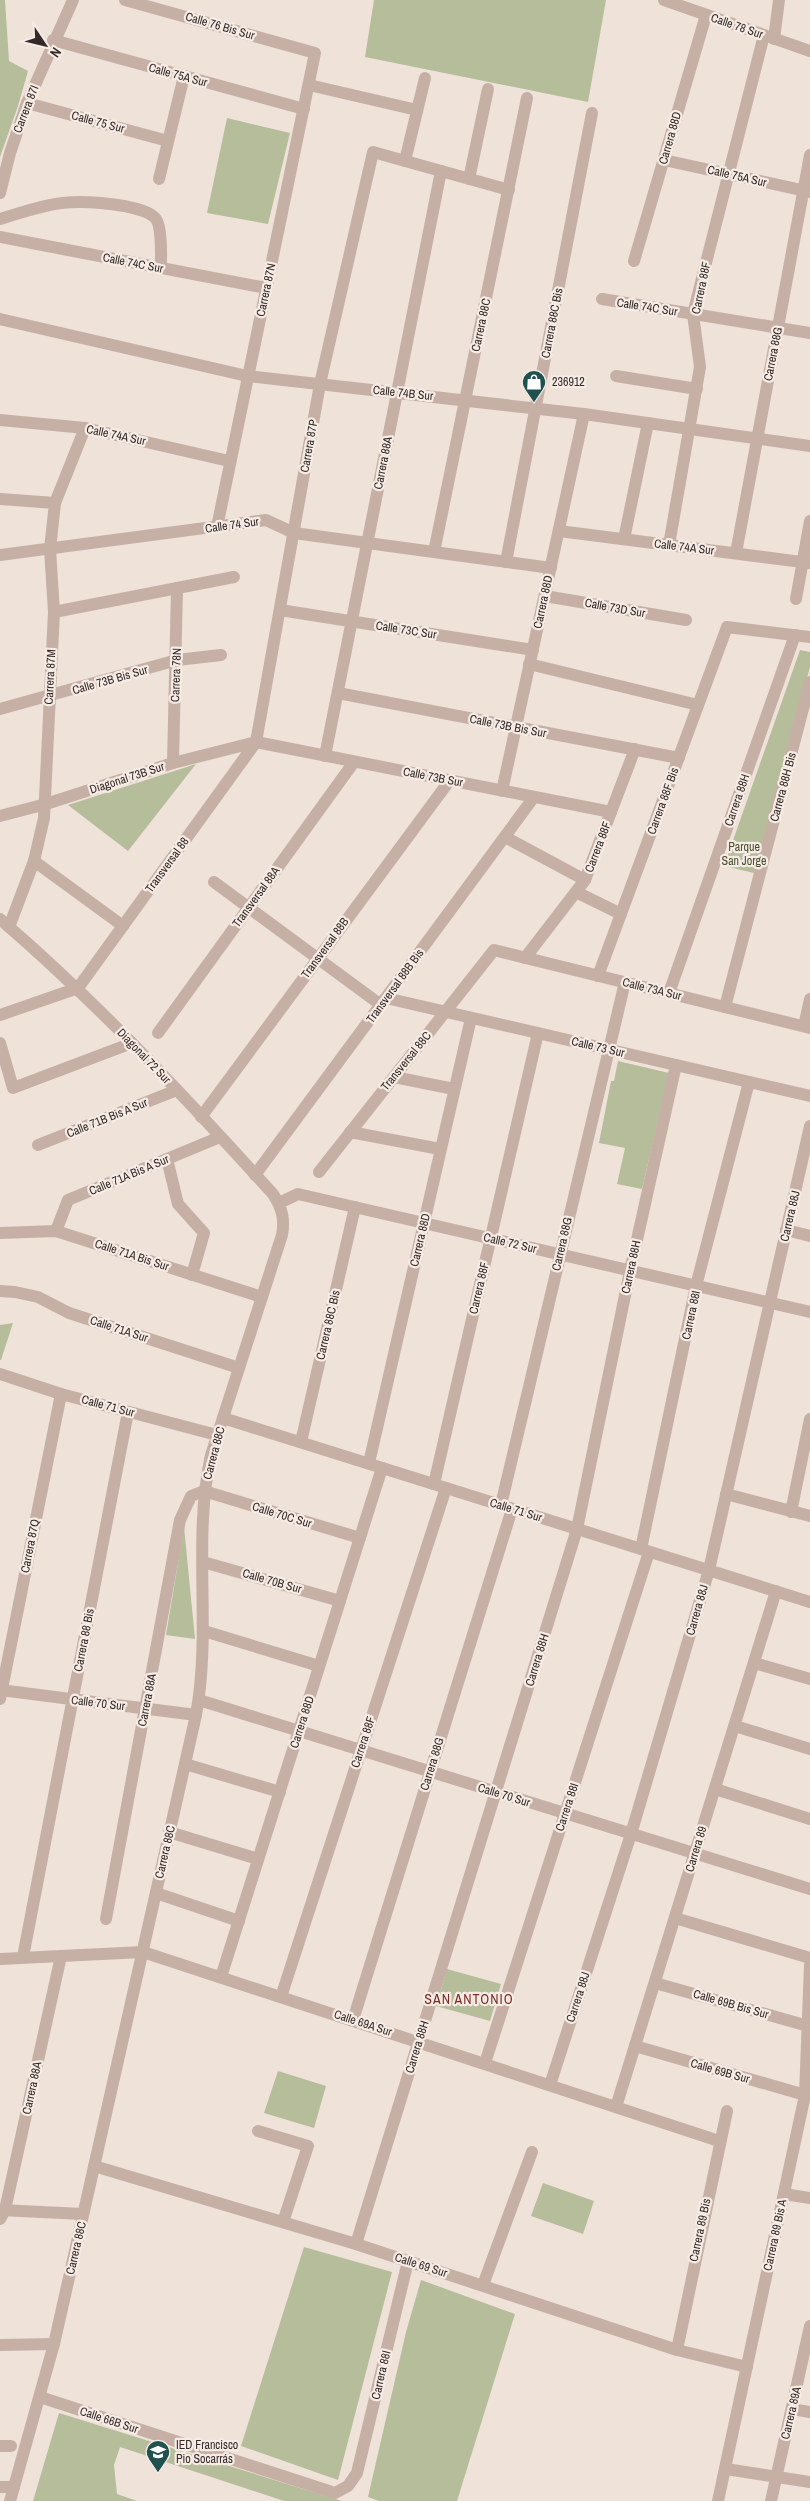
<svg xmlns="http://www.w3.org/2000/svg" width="810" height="2501" font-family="'Archivo Narrow',sans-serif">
	<rect width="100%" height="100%" fill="#efe2d9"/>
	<!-- green -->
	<g fill="#b6bd9a">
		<path d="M0 0H5L9 61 28 71 18 106 0 157Z"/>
		<path d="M374 0H606L588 102 365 57Z"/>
		<path d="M227 118 290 133 268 224 207 213Z"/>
		<path d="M800 650 810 652V667L754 873 724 866Z"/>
		<path d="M196 764 128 851 68 805Z"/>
		<path d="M618 1061 669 1073 642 1189 617 1184 625 1148 599 1143 611 1081H614Z"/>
		<path d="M13 1323 1 1360H0V1325Z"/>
		<path d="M184 1527 195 1639 166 1635Z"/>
		<path d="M447 1969 501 1984 490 2021 436 2006Z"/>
		<path d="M278 2071 326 2086 314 2128 264 2113Z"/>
		<path d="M543 2183 594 2201 583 2234 531 2216Z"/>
		<path d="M304 2247 392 2272 338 2480 241 2446Z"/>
		<path d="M421 2280 515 2314 457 2501H379L368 2497 406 2332Z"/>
		<path d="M59 2413 342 2501H284L120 2447 114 2465 117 2494 137 2501H33Z"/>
	</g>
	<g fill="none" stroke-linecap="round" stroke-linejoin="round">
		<!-- minor -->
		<g stroke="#c6b0a6" stroke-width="12">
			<path d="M125 0 315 53 217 527"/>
			<path d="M664 0 810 51"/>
			<path d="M774 39 779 0"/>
			<path d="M53 40 304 109"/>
			<path d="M309 85 417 110"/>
			<path d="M27 103 168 141"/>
			<path d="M664 160 810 192"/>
			<path d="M405 161 425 78"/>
			<path d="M159 179 184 76"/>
			<path d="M469 179 488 89"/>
			<path d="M0 193 10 153 27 103 73 0"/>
			<path d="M0 219C51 203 70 197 124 206 134 208 150 211 156 219 162 227 161 257 161 268"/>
			<path d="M0 237 266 288"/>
			<path d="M634 261 706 15"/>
			<path d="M602 299 810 333"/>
			<path d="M0 319 247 376 584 414 810 446"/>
			<path d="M616 376 697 389"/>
			<path d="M0 420 85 428 229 461"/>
			<path d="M0 499 55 503"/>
			<path d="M559 531 810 563"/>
			<path d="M624 539 648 423"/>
			<path d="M669 545 700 367 693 314 764 35"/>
			<path d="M434 552 527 98"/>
			<path d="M736 553 810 155"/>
			<path d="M0 555 266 520 294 533 551 568"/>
			<path d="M506 562 592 113"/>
			<path d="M545 596 686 620"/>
			<path d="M796 599 810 521"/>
			<path d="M280 610 533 650"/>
			<path d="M54 612 234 577"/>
			<path d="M529 664 698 705"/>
			<path d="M338 693 679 758"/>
			<path d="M0 709 177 660 221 655"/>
			<path d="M325 756 441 171"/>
			<path d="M173 763 177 588"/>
			<path d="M502 791 584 414"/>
			<path d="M0 816 46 804 173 763 256 742 611 812"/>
			<path d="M505 837 585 880"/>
			<path d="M34 861 123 926"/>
			<path d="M214 882 381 1005"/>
			<path d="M576 892 621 914"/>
			<path d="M0 919C98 1003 186 1098 273 1194 282 1208 285 1219 282 1235L211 1455C192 1541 212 1629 196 1715L54 2344 10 2501"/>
			<path d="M9 927 34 861 44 818 54 612 50 549 55 503 85 428"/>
			<path d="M525 958 585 880 635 749"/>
			<path d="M598 976 727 627 810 637"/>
			<path d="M669 993 795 635"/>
			<path d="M386 998 810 1096"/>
			<path d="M725 1007 810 682"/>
			<path d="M0 1015 78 988 256 742 320 384 373 152 509 190"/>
			<path d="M804 1026 810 999"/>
			<path d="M158 1033 354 762"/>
			<path d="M0 1043 13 1088 132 1043"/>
			<path d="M394 1077 454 1089"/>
			<path d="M201 1117 450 780"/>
			<path d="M350 1132 440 1149"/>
			<path d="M38 1145 177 1090"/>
			<path d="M167 1159 178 1204 204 1233 192 1275"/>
			<path d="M319 1172 494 950 810 1028"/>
			<path d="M255 1175 534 797"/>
			<path d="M279 1203 298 1194 810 1312"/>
			<path d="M786 1230 810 1236"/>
			<path d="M56 1231 68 1200 220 1137"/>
			<path d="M0 1233 56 1231 262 1297"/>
			<path d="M0 1291 15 1292 38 1297 69 1313 239 1368"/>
			<path d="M0 1374 61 1394 217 1435"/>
			<path d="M223 1418 810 1602"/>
			<path d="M301 1442 355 1207"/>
			<path d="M369 1463 471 1018"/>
			<path d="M434 1484 538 1033"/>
			<path d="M726 1494 810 1516"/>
			<path d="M501 1505 625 982"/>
			<path d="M791 1512 810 1419"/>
			<path d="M641 1549 696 1286 749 1082"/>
			<path d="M203 1562 340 1601"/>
			<path d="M204 1631 319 1666"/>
			<path d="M754 1663 810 1679"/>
			<path d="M0 1690 196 1715"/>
			<path d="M0 1699 61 1394"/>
			<path d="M199 1700 810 1889"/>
			<path d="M735 1726 810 1749"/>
			<path d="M185 1764 280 1792"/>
			<path d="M715 1789 810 1819"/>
			<path d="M169 1832 258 1859"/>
			<path d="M156 1893 239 1921"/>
			<path d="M675 1918 810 1958"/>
			<path d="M106 1919 180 1520 191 1496 204 1491 360 1538"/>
			<path d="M23 1957 128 1412"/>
			<path d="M0 1959 143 1952 719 2141"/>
			<path d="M221 1977 382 1468"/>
			<path d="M655 1983 808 2026"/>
			<path d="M281 1997 446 1488"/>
			<path d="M353 2020 512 1509"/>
			<path d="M635 2046 805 2095"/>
			<path d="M485 2063 649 1552"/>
			<path d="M550 2085 631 1834 709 1570 810 1126"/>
			<path d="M616 2107 776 1591"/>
			<path d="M258 2131 308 2146 283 2222"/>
			<path d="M94 2166 356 2244 677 2350 747 2367"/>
			<path d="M784 2194 810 2198"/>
			<path d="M0 2210 83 2214"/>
			<path d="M0 2219 5 2210 61 1956"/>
			<path d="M356 2244 577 1529 630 1271 676 1065"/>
			<path d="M483 2285 532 2152"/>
			<path d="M0 2345 54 2344"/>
			<path d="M677 2350 727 2111"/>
			<path d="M40 2397 335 2493 348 2486 357 2473 408 2261"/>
			<path d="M792 2409 810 2412"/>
			<path d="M0 2446H11"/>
			<path d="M726 2469 810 2482"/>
			<path d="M0 2487H14"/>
			<path d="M718 2501 805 2095 810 1965"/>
			<path d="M771 2501 810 2326"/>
		</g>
	</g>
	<!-- icons -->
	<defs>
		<g id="shop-pin" transform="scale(1.25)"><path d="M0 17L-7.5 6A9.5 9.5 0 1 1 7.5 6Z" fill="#1f514e" stroke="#f7ece5"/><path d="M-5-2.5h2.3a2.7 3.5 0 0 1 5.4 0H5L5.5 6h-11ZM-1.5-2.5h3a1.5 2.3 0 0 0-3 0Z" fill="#fff"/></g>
		<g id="school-pin" transform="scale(1.25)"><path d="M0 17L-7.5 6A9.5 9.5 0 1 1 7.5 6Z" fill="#1f514e" stroke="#f7ece5"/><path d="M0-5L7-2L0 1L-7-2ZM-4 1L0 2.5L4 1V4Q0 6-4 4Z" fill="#fff"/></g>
	</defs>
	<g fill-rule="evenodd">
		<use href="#shop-pin" x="534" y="382"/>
		<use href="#school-pin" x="158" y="2452"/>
	</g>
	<g text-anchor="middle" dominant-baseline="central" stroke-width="4.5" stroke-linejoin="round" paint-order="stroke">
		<!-- street labels -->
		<g font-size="12" fill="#332926" stroke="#f7ece5">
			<text transform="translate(220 26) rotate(16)">Calle 76 Bis Sur</text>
			<text transform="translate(737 26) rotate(19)">Calle 78 Sur</text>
			<text transform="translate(178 75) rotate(15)">Calle 75A Sur</text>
			<text transform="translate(26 109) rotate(-69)">Carrera 87I</text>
			<text transform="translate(98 122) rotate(15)">Calle 75 Sur</text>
			<text transform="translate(670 138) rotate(-74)">Carrera 88D</text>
			<text transform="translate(737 176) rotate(13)">Calle 75A Sur</text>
			<text transform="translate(133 263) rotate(11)">Calle 74C Sur</text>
			<text transform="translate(701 288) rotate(-78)">Carrera 88F</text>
			<text transform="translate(266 290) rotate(-78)">Carrera 87N</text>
			<text transform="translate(647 307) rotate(9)">Calle 74C Sur</text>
			<text transform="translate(552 323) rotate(-79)">Carrera 88C Bis</text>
			<text transform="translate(481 325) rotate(-78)">Carrera 88C</text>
			<text transform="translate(773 354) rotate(-79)">Carrera 88G</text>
			<text transform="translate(403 393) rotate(6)">Calle 74B Sur</text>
			<text transform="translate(116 435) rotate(12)">Calle 74A Sur</text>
			<text transform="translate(309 446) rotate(-80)">Carrera 87P</text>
			<text transform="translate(383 463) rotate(-79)">Carrera 88A</text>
			<text transform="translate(232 525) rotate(-8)">Calle 74 Sur</text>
			<text transform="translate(684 547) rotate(7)">Calle 74A Sur</text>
			<text transform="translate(543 602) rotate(-78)">Carrera 88D</text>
			<text transform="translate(615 608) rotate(10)">Calle 73D Sur</text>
			<text transform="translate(406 630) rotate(9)">Calle 73C Sur</text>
			<text transform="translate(176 675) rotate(-88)">Carrera 78N</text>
			<text transform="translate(50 677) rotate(-87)">Carrera 87M</text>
			<text transform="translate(110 680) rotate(-16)">Calle 73B Bis Sur</text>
			<text transform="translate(508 726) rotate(11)">Calle 73B Bis Sur</text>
			<text transform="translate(433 777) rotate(11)">Calle 73B Sur</text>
			<text transform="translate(127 778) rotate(-18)">Diagonal 73B Sur</text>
			<text transform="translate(783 787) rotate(-75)">Carrera 88H Bis</text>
			<text transform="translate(737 800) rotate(-71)">Carrera 88H</text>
			<text transform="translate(663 801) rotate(-70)">Carrera 88F Bis</text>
			<text transform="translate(598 847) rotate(-69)">Carrera 88F</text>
			<text transform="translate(167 865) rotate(-54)">Transversal 88</text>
			<text transform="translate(256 897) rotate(-54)">Transversal 88A</text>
			<text transform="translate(325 948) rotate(-54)">Transversal 88B</text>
			<text transform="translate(395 986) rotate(-54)">Transversal 88B Bis</text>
			<text transform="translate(652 989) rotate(14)">Calle 73A Sur</text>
			<text transform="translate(598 1047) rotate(13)">Calle 73 Sur</text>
			<text transform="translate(144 1056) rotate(46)">Diagonal 72 Sur</text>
			<text transform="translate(406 1061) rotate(-51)">Transversal 88C</text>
			<text transform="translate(107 1118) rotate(-22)">Calle 71B Bis A Sur</text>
			<text transform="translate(129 1175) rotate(-23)">Calle 71A Bis A Sur</text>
			<text transform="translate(790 1216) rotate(-77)">Carrera 88J</text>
			<text transform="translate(420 1240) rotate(-77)">Carrera 88D</text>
			<text transform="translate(510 1243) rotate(13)">Calle 72 Sur</text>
			<text transform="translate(562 1244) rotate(-77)">Carrera 88G</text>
			<text transform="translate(132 1255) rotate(18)">Calle 71A Bis Sur</text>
			<text transform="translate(631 1267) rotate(-78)">Carrera 88H</text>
			<text transform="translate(479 1288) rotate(-77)">Carrera 88F</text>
			<text transform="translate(691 1315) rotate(-78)">Carrera 88I</text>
			<text transform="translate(328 1325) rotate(-77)">Carrera 88C Bis</text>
			<text transform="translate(119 1329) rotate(18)">Calle 71A Sur</text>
			<text transform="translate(108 1406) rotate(15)">Calle 71 Sur</text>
			<text transform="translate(214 1453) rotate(-75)">Carrera 88C</text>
			<text transform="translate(516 1510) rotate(17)">Calle 71 Sur</text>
			<text transform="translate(282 1515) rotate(17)">Calle 70C Sur</text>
			<text transform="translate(30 1546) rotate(-79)">Carrera 87Q</text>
			<text transform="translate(272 1581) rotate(16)">Calle 70B Sur</text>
			<text transform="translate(697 1610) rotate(-74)">Carrera 88J</text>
			<text transform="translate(84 1640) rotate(-79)">Carrera 88 Bis</text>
			<text transform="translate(537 1660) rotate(-73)">Carrera 88H</text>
			<text transform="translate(147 1700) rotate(-79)">Carrera 88A</text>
			<text transform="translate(98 1703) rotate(7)">Calle 70 Sur</text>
			<text transform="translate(302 1722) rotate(-72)">Carrera 88D</text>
			<text transform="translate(363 1742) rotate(-72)">Carrera 88F</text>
			<text transform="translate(432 1764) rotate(-73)">Carrera 88G</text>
			<text transform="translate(504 1795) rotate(17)">Calle 70 Sur</text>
			<text transform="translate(567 1807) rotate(-72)">Carrera 88I</text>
			<text transform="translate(696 1849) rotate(-73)">Carrera 89</text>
			<text transform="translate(165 1852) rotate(-77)">Carrera 88C</text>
			<text transform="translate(578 1997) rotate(-72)">Carrera 88J</text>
			<text transform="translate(731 2004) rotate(16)">Calle 69B Bis Sur</text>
			<text transform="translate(363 2023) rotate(18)">Calle 69A Sur</text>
			<text transform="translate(417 2047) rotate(-73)">Carrera 88H</text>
			<text transform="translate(720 2071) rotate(16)">Calle 69B Sur</text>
			<text transform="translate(32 2088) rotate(-78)">Carrera 88A</text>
			<text transform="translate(700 2230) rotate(-78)">Carrera 89 Bis</text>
			<text transform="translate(775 2235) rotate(-78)">Carrera 89 Bis A</text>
			<text transform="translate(76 2248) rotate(-77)">Carrera 88C</text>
			<text transform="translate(421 2265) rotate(18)">Calle 69 Sur</text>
			<text transform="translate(381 2375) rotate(-77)">Carrera 88I</text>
			<text transform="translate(791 2413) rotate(-77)">Carrera 89A</text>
			<text transform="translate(109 2420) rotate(18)">Calle 66B Sur</text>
		</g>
		<!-- poi labels -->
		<g font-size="12" fill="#332926" stroke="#f7ece5" text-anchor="start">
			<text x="552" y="382">236912</text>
			<text x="176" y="2445">IED Francisco<tspan x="176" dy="14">Pio Socarrás</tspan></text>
		</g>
		<!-- park labels -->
		<g font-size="12" fill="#474f2c" stroke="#f7ece5">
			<text x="744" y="847">Parque<tspan x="744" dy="14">San Jorge</tspan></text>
		</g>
		<!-- neighbourhood labels -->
		<g font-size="14" letter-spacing="1" fill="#7c2e25" stroke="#f7ece5">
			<text x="469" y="1999">SAN ANTONIO</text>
		</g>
	</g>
	<!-- north arrow -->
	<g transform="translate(45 45) rotate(125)" stroke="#f7ece5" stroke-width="4" paint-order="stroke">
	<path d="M0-4L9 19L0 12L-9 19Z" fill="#332926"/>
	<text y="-8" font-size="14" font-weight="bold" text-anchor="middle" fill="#332926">N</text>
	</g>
</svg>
